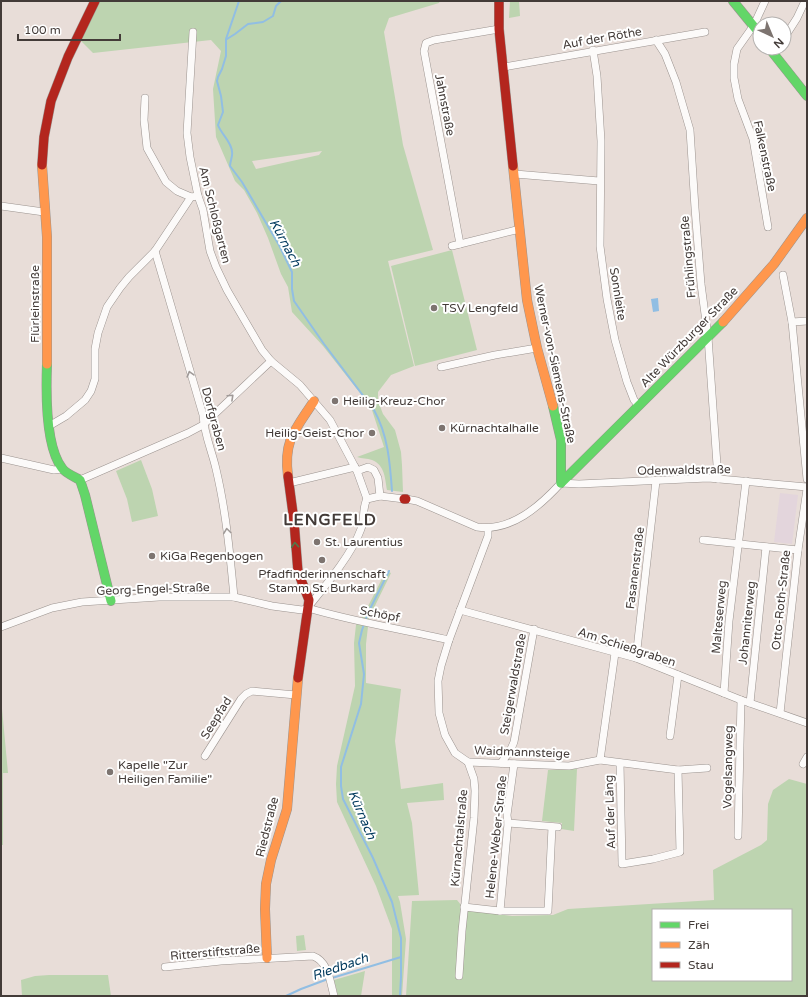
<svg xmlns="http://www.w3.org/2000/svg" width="808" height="997" font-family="'Varela Round',sans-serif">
	<rect width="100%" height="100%" fill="#e8ddd8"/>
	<!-- industrial -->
	<path fill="#e3d5dc" d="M780 493 798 495 792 544 774 542Z"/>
	<!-- green -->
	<g fill="#bdd4b0" fill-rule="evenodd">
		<path d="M90 1H440L439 3 389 18 384 32 403 145 433 250 388 261 414 366 391 375 378 392V401L383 414 395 430 401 452 402 465 403 492 387 490C385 479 385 465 372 460 367 458 362 459 357 457L384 447 371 407 323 346 292 312 288 287 281 274 268 238 257 213 244 190 235 181 216 137 213 89 221 51 211 40 93 53 75 35ZM322 151 319 155 256 169 252 161Z"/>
		<path d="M510 1H519L520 16 509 18Z"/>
		<path d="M452 250 477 350 415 366 391 266Z"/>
		<path d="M141 460 152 489 158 516 132 522 127 499 116 471Z"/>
		<path d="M386 571 391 573 369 618 366 644V683L401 689 395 741 401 789 443 783 444 800 407 803 412 823 419 895 398 896 400 902 406 939 402 996H392V929L376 886 337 802 336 784 337 766 355 686 354 643 356 625 363 616Z"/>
		<path d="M1 698 8 773H3V845H1Z"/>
		<path d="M577 769 574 831 561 829 562 823 542 821 548 770Z"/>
		<path d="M789 779 807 784V996H406L412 901 457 900 465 910 512 916 553 915 568 909 714 900 713 870 761 845 767 840 768 804 773 790ZM653 910H791V980H653Z"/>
		<path d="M304 935 306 950 297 951 296 936Z"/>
		<path d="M365 971 361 996H338L334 980Z"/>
		<path d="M49 975H108L111 996H22L21 980 35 976Z"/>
	</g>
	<!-- water -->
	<path fill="#91bee3" d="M658 298 659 311 653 312 651 299Z"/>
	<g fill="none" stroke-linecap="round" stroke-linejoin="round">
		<!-- stream -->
		<g stroke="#91bee3" stroke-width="2">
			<path d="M239 1 226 39V56L222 69 218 77 217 81 221 96 223 112 218 125C221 134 232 142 232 152 233 156 230 161 230 166L242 182 279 245 292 272V289L294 301 324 344 374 410C388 435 390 463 392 491"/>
			<path d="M227 39 235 34 248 24 263 22 273 16 276 6 281 1"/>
			<path d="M389 571 368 613 362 630 359 643 364 674 361 704 341 767V786L343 799 373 858 392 902 401 938V977L400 996"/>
			<path d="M332 978 401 957"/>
			<path d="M286 996 301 989 328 979"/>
		</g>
		<!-- street casing -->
		<g stroke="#9b938f" stroke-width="8">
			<g id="street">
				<path d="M765 1 754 25 737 49 734 64V78L738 99 753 139 768 227"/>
				<path d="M193 32 187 133 190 157 198 196 203 210 210 251 216 267 227 290 262 350 271 361 300 385 330 420 357 471 367 499"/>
				<path d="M788 32 797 18 805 1"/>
				<path d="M656 40 665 54 676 82 690 130 695 208 701 284 708 337 718 479"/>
				<path d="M593 50 597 76 601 141 600 246 607 299 615 340 627 382 634 400 639 406"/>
				<path d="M504 67 705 32"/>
				<path d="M145 98 144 120 147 148 166 182 177 191 191 197"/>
				<path d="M515 174 599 181"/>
				<path d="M1 206 44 212"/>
				<path d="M460 244 424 51 426 43 434 40 499 29"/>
				<path d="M452 246 520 229"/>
				<path d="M155 251 203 415C204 434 212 451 216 469 226 511 230 554 234 597"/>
				<path d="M783 275 792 322 807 479"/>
				<path d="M792 322 807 321"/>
				<path d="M441 367 495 355 537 348"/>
				<path d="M49 426 66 416 85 400 91 391 95 379V349L98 333 107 307 120 288 129 277 155 251 191 197 198 196"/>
				<path d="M1 458 54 470 62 469"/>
				<path d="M357 471 368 467 374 470 378 478 380 496"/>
				<path d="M80 480 188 433 203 425 271 361"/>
				<path d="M289 483 355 467"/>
				<path d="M406 499 417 501 477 527C511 532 540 506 561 483L579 484 708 478 807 487"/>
				<path d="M703 540 798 550"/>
				<path d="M309 606C326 585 352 554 361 529 365 519 362 508 367 499L380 496 404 499"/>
				<path d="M308 608C354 622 402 629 449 640"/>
				<path d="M460 610 636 658 741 700 807 723"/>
				<path d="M1 627 52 608 82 602 159 597H234L272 606 302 610 308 608"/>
				<path d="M636 658 656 481"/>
				<path d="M724 693 729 621 746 481"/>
				<path d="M750 703 766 547"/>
				<path d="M780 713 798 550 807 489"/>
				<path d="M670 736 678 675"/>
				<path d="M205 756 241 699 246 694 252 691 296 695"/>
				<path d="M600 760 678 770 707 768"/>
				<path d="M468 762 569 766 600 760 615 653"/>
				<path d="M501 763 510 751 514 742 534 629"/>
				<path d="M620 763 622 864 653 859 680 852 678 770"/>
				<path d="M803 764 807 757"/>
				<path d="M508 823 558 827"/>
				<path d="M738 836 741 700"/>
				<path d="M464 907 500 911H548L552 827"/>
				<path d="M500 911 508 823 507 815 514 764"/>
				<path d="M165 967 221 961 313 956C329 962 330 982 334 996"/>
				<path d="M459 976 462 931 474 818 475 791 474 779 468 762 455 753 445 735 439 713 438 681 441 666 449 640 488 536V529"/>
			</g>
		</g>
		<!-- fast casing -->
		<g stroke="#9b938f" stroke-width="10">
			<g id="fast">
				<path d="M733 1 760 34"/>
				<path d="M769 48 807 96"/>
				<path d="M47 364C46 391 45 446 62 468 65 473 75 477 80 480L85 495 111 601"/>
				<path d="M553 406 561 440V483"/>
				<path d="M561 483 723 322"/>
			</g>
		</g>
		<!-- slow casing -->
		<g stroke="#9b938f" stroke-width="10">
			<g id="slow">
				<path d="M42 165 47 237V364"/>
				<path d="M513 166 527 300 537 348 553 406"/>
				<path d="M723 322 774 264 807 218"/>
				<path d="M288 476C283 440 296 429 314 401"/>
				<path d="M267 958 265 909 266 884 271 860 287 809 298 678"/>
			</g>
		</g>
		<!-- jam casing -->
		<g stroke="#9b938f" stroke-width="10">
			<g id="jam">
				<path d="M499 1V29L513 166"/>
				<path d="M42 165 44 137 51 101 68 57 95 1"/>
				<path d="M288 476 294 521 298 572 309 600 298 678"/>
				<path d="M404 499H406"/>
			</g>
		</g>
		<!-- street -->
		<use href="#street" stroke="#fcfaf9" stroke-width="7"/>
		<!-- fast -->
		<use href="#fast" stroke="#63d668" stroke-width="9"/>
		<!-- slow -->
		<use href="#slow" stroke="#ff974d" stroke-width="9"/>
		<!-- jam -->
		<use href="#jam" stroke="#b3261e" stroke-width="9"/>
	</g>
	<!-- one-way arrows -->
	<defs><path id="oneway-chevron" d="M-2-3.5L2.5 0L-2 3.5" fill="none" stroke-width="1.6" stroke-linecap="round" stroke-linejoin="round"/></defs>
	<g stroke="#a09a98">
		<use href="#oneway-chevron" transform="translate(190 374) rotate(-106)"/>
		<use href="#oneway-chevron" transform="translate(231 397) rotate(-43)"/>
		<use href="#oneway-chevron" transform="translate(227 531) rotate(-98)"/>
	</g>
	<use stroke="#50794b" href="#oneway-chevron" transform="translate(295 545) rotate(-94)"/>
	<!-- markers -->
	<g fill="#7d7470" stroke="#fff" stroke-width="1.5">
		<circle cx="434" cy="308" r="4"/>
		<circle cx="335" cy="401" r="4"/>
		<circle cx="442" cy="428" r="4"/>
		<circle cx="372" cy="433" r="4"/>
		<circle cx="317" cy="542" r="4"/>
		<circle cx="152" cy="556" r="4"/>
		<circle cx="322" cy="560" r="4"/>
		<circle cx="110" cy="772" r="4"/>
	</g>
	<g text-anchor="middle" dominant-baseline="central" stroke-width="4" stroke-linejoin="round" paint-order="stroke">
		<!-- street labels -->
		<g font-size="12" fill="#433b38" stroke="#fff">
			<text transform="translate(602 38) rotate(-10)">Auf der Röthe</text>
			<text transform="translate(445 105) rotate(79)">Jahnstraße</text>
			<text transform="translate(765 156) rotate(78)">Falkenstraße</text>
			<text transform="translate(215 215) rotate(76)">Am Schloßgarten</text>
			<text transform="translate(688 257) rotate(-95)">Frühlingstraße</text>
			<text transform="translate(618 294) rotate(81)">Sonnleite</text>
			<text transform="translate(35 304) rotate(-90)">Flürleinstraße</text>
			<text transform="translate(689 337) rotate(-46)">Alte Würzburger Straße</text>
			<text transform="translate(555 364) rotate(78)">Werner-von-Siemens-Straße</text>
			<text transform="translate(214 419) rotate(75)">Dorfgraben</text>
			<text transform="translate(684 470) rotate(-1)">Odenwaldstraße</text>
			<text transform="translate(635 568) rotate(-83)">Fasanenstraße</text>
			<text transform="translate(153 589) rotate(-2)">Georg-Engel-Straße</text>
			<text transform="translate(781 600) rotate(-84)">Otto-Roth-Straße</text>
			<text transform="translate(380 614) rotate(11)">Schöpf</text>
			<text transform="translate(719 617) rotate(-85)">Malteserweg</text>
			<text transform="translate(747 623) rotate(-84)">Johanniterweg</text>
			<text transform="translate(627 647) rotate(18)">Am Schießgraben</text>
			<text transform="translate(513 684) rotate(-80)">Steigerwaldstraße</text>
			<text transform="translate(216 718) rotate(-58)">Seepfad</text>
			<text transform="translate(522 752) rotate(2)">Waidmannsteige</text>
			<text transform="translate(728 767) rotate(-89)">Vogelsangweg</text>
			<text transform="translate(610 812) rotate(-92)">Auf der Läng</text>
			<text transform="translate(267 827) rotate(-76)">Riedstraße</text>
			<text transform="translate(496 837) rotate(-84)">Helene-Weber-Straße</text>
			<text transform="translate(459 838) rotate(-85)">Kürnachtalstraße</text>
			<text transform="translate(215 952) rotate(-5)">Ritterstiftstraße</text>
		</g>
		<!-- poi labels -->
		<g font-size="12" fill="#433b38" stroke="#fff" text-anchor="start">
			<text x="442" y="308">TSV Lengfeld</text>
			<text x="343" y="401">Heilig-Kreuz-Chor</text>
			<text x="450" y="428">Kürnachtalhalle</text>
			<text x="364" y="433" text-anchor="end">Heilig-Geist-Chor</text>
			<text x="325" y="542">St. Laurentius</text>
			<text x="160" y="556">KiGa Regenbogen</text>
			<text x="322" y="574" text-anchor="middle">Pfadfinderinnenschaft<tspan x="322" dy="14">Stamm St. Burkard</tspan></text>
			<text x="118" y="765">Kapelle "Zur<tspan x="118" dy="14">Heiligen Familie"</tspan></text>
		</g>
		<!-- water labels -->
		<g font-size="13" font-style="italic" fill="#01395d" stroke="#fff">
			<text transform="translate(285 243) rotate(62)">Kürnach</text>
			<text transform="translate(362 815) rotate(67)">Kürnach</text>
			<text transform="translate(340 967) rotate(-19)">Riedbach</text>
		</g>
		<!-- district labels -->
		<g font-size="16" font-weight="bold" letter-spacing="1" fill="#433b38" stroke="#fff">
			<text x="330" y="520">LENGFELD</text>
		</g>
	</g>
	<!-- border -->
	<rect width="808" height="997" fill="none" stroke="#433b38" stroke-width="4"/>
	<!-- legend -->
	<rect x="652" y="909" width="140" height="72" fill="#ffffff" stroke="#b4b1af"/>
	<rect x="660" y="922" width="20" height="6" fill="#63d668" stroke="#b4b1af"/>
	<text x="688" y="929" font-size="12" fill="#433b38">Frei</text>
	<rect x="660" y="942" width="20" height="6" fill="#ff974d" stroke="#b4b1af"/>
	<text x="688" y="949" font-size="12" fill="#433b38">Zäh</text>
	<rect x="660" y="962" width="20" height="6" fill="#b3261e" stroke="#b4b1af"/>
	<text x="688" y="969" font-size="12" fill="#433b38">Stau</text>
	<!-- north arrow -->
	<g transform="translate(772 36) rotate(136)"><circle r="19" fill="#ffffff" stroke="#b4b1af"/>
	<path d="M0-3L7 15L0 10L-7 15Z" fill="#7d7470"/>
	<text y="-6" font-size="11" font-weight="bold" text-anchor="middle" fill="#433b38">N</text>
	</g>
	<!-- scale -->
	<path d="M18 34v6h102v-6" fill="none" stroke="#433b38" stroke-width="2"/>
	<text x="24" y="34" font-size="12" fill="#433b38" stroke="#ffffff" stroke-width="3" paint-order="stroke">100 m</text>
</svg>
